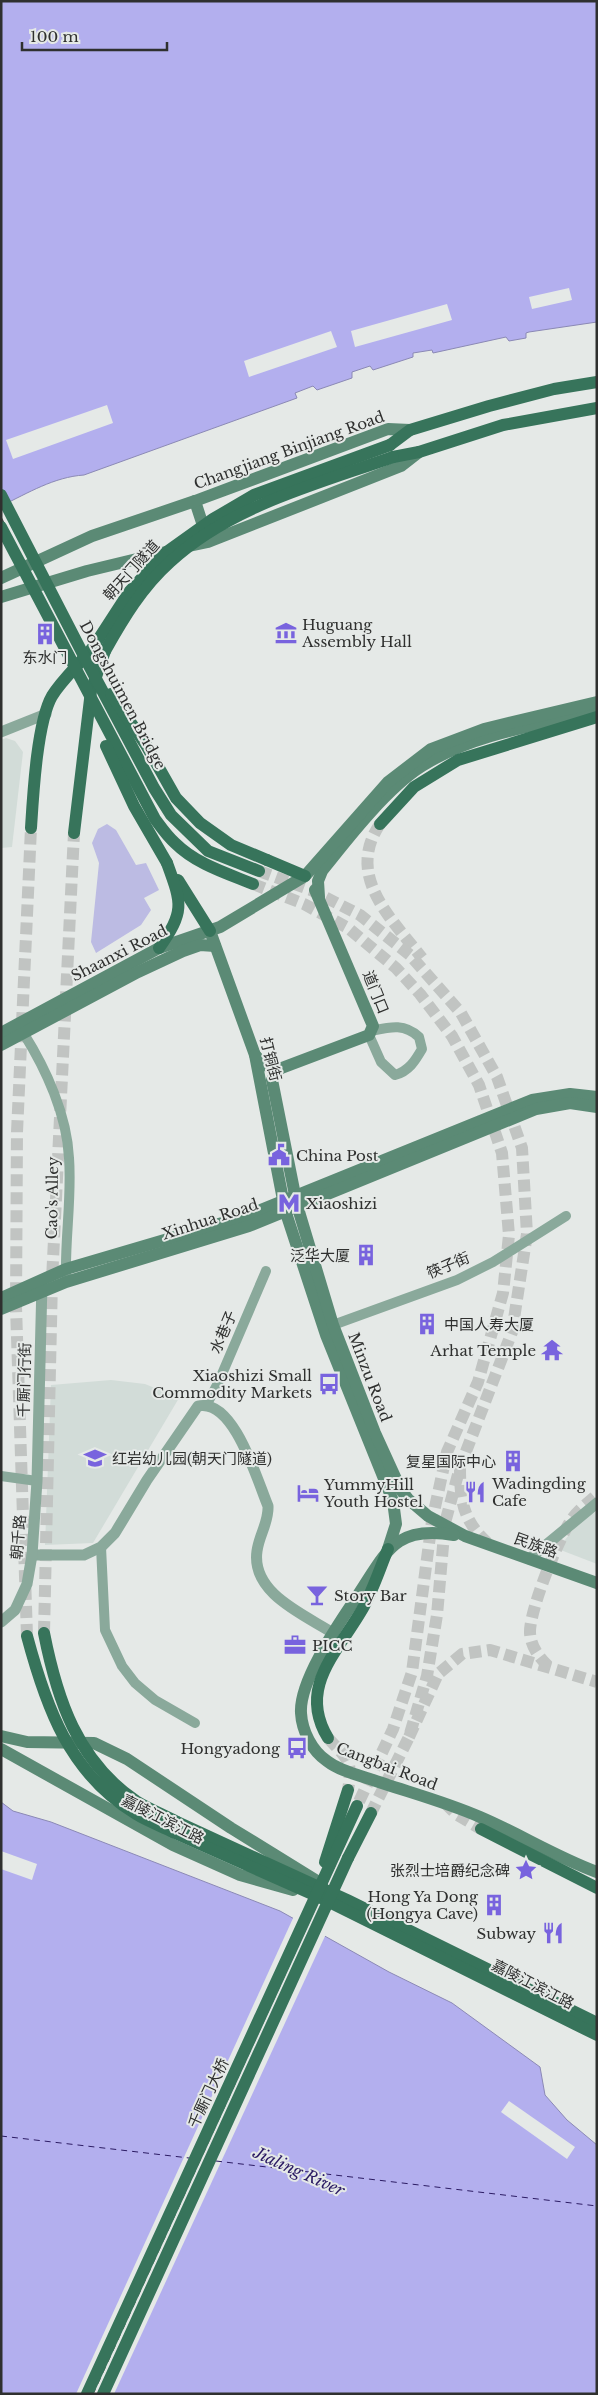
<svg xmlns="http://www.w3.org/2000/svg" width="598" height="2395" font-family="'Libre Baskerville','Noto Sans SC',serif">
	<rect width="100%" height="100%" fill="#e5e9e7"/>
	<!-- built -->
	<g fill="#d2dcd8">
		<path d="M6 738 15 741 23 752 12 847 1 848V740Z"/>
		<path d="M111 1380 145 1384 179 1398 93 1543 45 1545 51 1385Z"/>
		<path d="M597 1511V1564L558 1549 579 1522Z"/>
	</g>
	<!-- green -->
	<path fill="#bcbbe3" d="M107 824 116 830 136 865 146 863 159 890 144 898 151 910 141 925 96 953 91 942 99 863 92 843 98 829Z"/>
	<!-- water -->
	<g fill="#b3afee" stroke="#8b89b5">
		<path d="M1 1H597V322L529 332 526 333V338L509 341 506 337 433 353 432 350 413 353V357L373 370 370 366 352 372V378L317 390 313 386 295 393 297 398 84 475C54 477 28 493 1 506Z"/>
		<path d="M1 1802 13 1811 51 1822 280 1911 389 1972 452 2003 540 2067 545 2095 567 2120 597 2145V2394H1Z"/>
	</g>
	<!-- pier -->
	<g fill="#e5e9e7">
		<path d="M569 288 572 300 532 309 529 297Z"/>
		<path d="M447 304 452 320 355 347 351 331Z"/>
		<path d="M331 331 337 347 249 377 244 361Z"/>
		<path d="M107 405 113 423 13 459 6 440Z"/>
		<path d="M1 1851 37 1864 32 1880 1 1869Z"/>
		<path d="M294 1916 326 1934 114 2394H76Z"/>
		<path d="M509 2101 575 2147 567 2159 501 2112Z"/>
	</g>
	<g fill="none" stroke-linecap="round" stroke-linejoin="round">
		<!-- ferry -->
		<g stroke="#2b1b63" stroke-width="1" stroke-dasharray="6 5" stroke-linecap="butt">
			<path d="M1 2136 189 2158"/>
			<path d="M216 2161 597 2206"/>
		</g>
		<!-- secondary-tunnel -->
		<g stroke="#c1c4c2" stroke-width="12" stroke-dasharray="12 6" stroke-linecap="butt">
			<path d="M460 1467C460 1502 463 1522 491 1546"/>
			<path d="M548 1666C539 1657 531 1647 530 1633 529 1611 559 1537 572 1519 578 1510 589 1502 597 1495"/>
			<path d="M409 1737 438 1674 462 1654 490 1650 597 1682"/>
		</g>
		<!-- primary-tunnel -->
		<g stroke="#c1c4c2" stroke-width="12" stroke-dasharray="12 6" stroke-linecap="butt">
			<path d="M380 824C345 876 391 918 422 958"/>
			<path d="M259 871 311 890 360 915 410 955 461 1013 497 1077 522 1148 527 1234 512 1332 460 1467 445 1523 437 1615 427 1676 409 1737 371 1813"/>
			<path d="M253 884 304 904 348 928 396 968 420 994 452 1036 479 1085 502 1153 509 1235 503 1293 478 1382 447 1452 432 1521 412 1672 393 1729 357 1806"/>
			<path d="M44 1633 52 1280 74 833"/>
			<path d="M27 1636 16 1307 17 1132 31 828"/>
			<path d="M328 1738C348 1760 353 1760 348 1790"/>
			<path d="M445 1803 456 1814 481 1829"/>
		</g>
		<!-- minor -->
		<g stroke="#8aa99b" stroke-width="10">
			<path d="M24 1034C46 1069 67 1115 69 1158 72 1197 65 1237 66 1276"/>
			<path d="M369 1035 381 1062 395 1075C409 1071 415 1061 422 1049L419 1037C404 1023 390 1027 371 1031"/>
			<path d="M333 1325 457 1280 493 1262 566 1216"/>
			<path d="M207 1404 219 1381 266 1271"/>
			<path d="M1 1476 37 1481"/>
			<path d="M101 1547 105 1630 122 1666 135 1683 155 1700 195 1723"/>
		</g>
		<!-- tertiary -->
		<g stroke="#8aa99b" stroke-width="11">
			<path d="M1 732 46 714"/>
			<path d="M32 1555H84L101 1547 115 1533 147 1480 198 1406C234 1398 257 1480 268 1506 269 1522 259 1535 257 1551 251 1593 303 1614 333 1633"/>
			<path d="M529 1559 597 1503"/>
			<path d="M1 1622 15 1610 27 1584 32 1555 37 1481 42 1283"/>
		</g>
		<!-- secondary -->
		<g stroke="#5b8a75" stroke-width="12">
			<path d="M195 501 206 535"/>
			<path d="M189 546 208 542 401 466 419 452"/>
			<path d="M1 578 92 536 195 501 388 429 410 430"/>
			<path d="M1 597 87 571 170 551"/>
			<path d="M319 897 318 881 322 871C348 838 387 788 422 766 474 733 538 725 597 712"/>
			<path d="M210 931 255 1055 285 1210 326 1335 393 1501 396 1524 388 1549"/>
			<path d="M1 1033 159 948 220 927 305 876 388 782 431 749 484 729 597 702"/>
			<path d="M1 1045 138 972 183 951 200 945 215 946"/>
			<path d="M255 1055 264 1065 279 1069 369 1035 373 1026 315 890"/>
			<path d="M279 1069 272 1080 297 1205 333 1325 375 1433 401 1490 408 1499 428 1516 465 1536 597 1583"/>
			<path d="M1 1298 66 1269 246 1216 532 1100 570 1094 597 1097"/>
			<path d="M1 1309 66 1282 249 1226 536 1109 570 1103 597 1107"/>
			<path d="M454 1535C395 1525 387 1551 358 1595 340 1622 299 1680 301 1713 302 1731 312 1751 327 1761 340 1771 358 1775 373 1780 408 1792 446 1802 480 1817 520 1834 556 1857 597 1872"/>
			<path d="M1 1736 27 1742 94 1743 127 1759 231 1828 322 1884"/>
			<path d="M1 1749 173 1845 240 1875 293 1890"/>
		</g>
		<!-- primary -->
		<g stroke="#37745b" stroke-width="12">
			<path d="M390 445 410 430 489 406 554 389 597 382"/>
			<path d="M393 457 419 452 503 425 597 408"/>
			<path d="M380 824 414 787 458 760 597 717"/>
			<path d="M31 828C33 796 37 722 52 696 63 678 81 663 94 646"/>
			<path d="M74 833 91 691 105 651"/>
			<path d="M267 860 305 876"/>
			<path d="M178 880 210 931"/>
			<path d="M159 948C185 911 182 904 167 863"/>
			<path d="M328 1738C297 1687 338 1652 363 1608 373 1590 380 1568 388 1549"/>
			<path d="M177 1822 347 1900 597 2023"/>
			<path d="M481 1829 597 1888"/>
			<path d="M173 1832 319 1897 597 2035"/>
			<path d="M348 1858 371 1813"/>
		</g>
		<!-- rail -->
		<g stroke="#494a49" stroke-width="3" stroke-dasharray="6 6" stroke-linecap="butt">
			<path d="M1 500 78 649"/>
			<path d="M1 519 70 653"/>
			<path d="M92 2394 358 1813"/>
		</g>
		<!-- primary-bridge -->
		<g stroke="#37745b" stroke-width="12">
			<path d="M1 495 86 660 154 788 171 815 208 851 259 871"/>
			<path d="M1 527 155 819C161 827 167 836 175 843 196 864 226 873 253 884"/>
			<path d="M94 646 129 592 164 554 213 519 254 495 390 445"/>
			<path d="M105 651C123 619 142 587 170 562 230 506 317 484 393 457"/>
			<path d="M111 694 146 745 176 798 200 823 231 845 267 860"/>
			<path d="M106 746 134 806 167 863"/>
			<path d="M44 1633C57 1699 77 1761 136 1801 149 1809 164 1815 177 1822"/>
			<path d="M27 1636C46 1707 69 1773 136 1814 147 1821 161 1826 173 1832"/>
			<path d="M325 1862 348 1790"/>
			<path d="M87 2394 357 1806"/>
			<path d="M103 2394 348 1858"/>
		</g>
	</g>
	<!-- icons -->
	<defs>
		<g id="museum-bare" transform="scale(1.725)"><path d="M0-6L6-3V-2H-6V-3ZM-5-1h2V3h-2ZM-1-1h2V3h-2ZM3-1h2V3H3ZM-6 4H6V6H-6Z" fill="#7863de" stroke="#e5e9e7" stroke-width="2.5" paint-order="stroke"/></g>
		<g id="building-bare" transform="scale(1.725)"><path d="M-4-6H4V6H1V3H-1V6H-4ZM-2.5-4.3h1.7v1.8h-1.7ZM.8-4.3h1.7v1.8H.8ZM-2.5-1h1.7V.8h-1.7ZM.8-1h1.7V.8H.8Z" fill="#7863de" stroke="#e5e9e7" stroke-width="2.5" paint-order="stroke"/></g>
		<g id="civic-bare" transform="scale(1.725)"><path d="M-.6-6.5H3V-4.5H.6V-3L4-1V1h2V6H-6V1h2V-1L-.6-3ZM-1.2 2.5V6h2.4V2.5Z" fill="#7863de" stroke="#e5e9e7" stroke-width="2.5" paint-order="stroke"/></g>
		<g id="metro-bare" transform="scale(1.725)"><path d="M-5.5 5V-5H-3L0 0L3-5H5.5V5H3V-.5L0 4L-3-.5V5Z" fill="#7863de" stroke="#e5e9e7" stroke-width="2.5" paint-order="stroke"/></g>
		<g id="temple-bare" transform="scale(1.725)"><path d="M0-6L5-2H3V0L6.5 2.5H4V6H1.5V3h-3V6H-4V2.5H-6.5L-3 0V-2H-5Z" fill="#7863de" stroke="#e5e9e7" stroke-width="2.5" paint-order="stroke"/></g>
		<g id="bus-bare" transform="scale(1.725)"><path d="M-5-6H5V4H4V6H2V4H-2V6H-4V4H-5ZM-3.5-4V0h7V-4ZM-3.5 1.2v1.5H-2V1.2ZM2 1.2v1.5H3.5V1.2Z" fill="#7863de" stroke="#e5e9e7" stroke-width="2.5" paint-order="stroke"/></g>
		<g id="school-bare" transform="scale(1.725)"><path d="M0-5L7-2L0 1L-7-2ZM-4 1L0 2.5L4 1V4Q0 6-4 4Z" fill="#7863de" stroke="#e5e9e7" stroke-width="2.5" paint-order="stroke"/></g>
		<g id="restaurant-bare" transform="scale(1.725)"><path d="M-5-6h1v4h1v-4h1v4h1v-4h1v5L-1.5 .5V6h-2V.5L-5-1ZM5-6V6H3V1.5H1.5Q1.5-4 5-6Z" fill="#7863de" stroke="#e5e9e7" stroke-width="2.5" paint-order="stroke"/></g>
		<g id="hotel-bare" transform="scale(1.725)"><path d="M-6-4.5h1.5V1H6V5H4.5V3h-9V5H-6ZM-4 0a1.8 1.8 0 1 1 3.6 0ZM.5 0V-2.5h3Q6-2.5 6 0Z" fill="#7863de" stroke="#e5e9e7" stroke-width="2.5" paint-order="stroke"/></g>
		<g id="bar-bare" transform="scale(1.725)"><path d="M-6-5H6L.8 .8V4.5H3.5V6h-7V4.5H-.8V.8Z" fill="#7863de" stroke="#e5e9e7" stroke-width="2.5" paint-order="stroke"/></g>
		<g id="office-bare" transform="scale(1.725)"><path d="M-6-3h4V-5.5h4V-3h4V5H-6ZM-1-4.5V-3h2v-1.5ZM-6 0V1H6V0Z" fill="#7863de" stroke="#e5e9e7" stroke-width="2.5" paint-order="stroke"/></g>
		<g id="sight-bare" transform="scale(1.725)"><path d="M0-6L1.8-2.2L6-1.7L2.9 1.2L3.7 5.4L0 3.3L-3.7 5.4L-2.9 1.2L-6-1.7L-1.8-2.2Z" fill="#7863de" stroke="#e5e9e7" stroke-width="2.5" paint-order="stroke"/></g>
	</defs>
	<g fill-rule="evenodd">
		<use href="#museum-bare" x="286" y="633"/>
		<use href="#building-bare" x="45" y="634"/>
		<use href="#civic-bare" x="279" y="1155"/>
		<use href="#metro-bare" x="289" y="1203"/>
		<use href="#building-bare" x="366" y="1255"/>
		<use href="#building-bare" x="427" y="1324"/>
		<use href="#temple-bare" x="552" y="1350"/>
		<use href="#bus-bare" x="329" y="1384"/>
		<use href="#school-bare" x="95" y="1458"/>
		<use href="#building-bare" x="513" y="1461"/>
		<use href="#restaurant-bare" x="475" y="1492"/>
		<use href="#hotel-bare" x="308" y="1493"/>
		<use href="#bar-bare" x="317" y="1595"/>
		<use href="#office-bare" x="295" y="1645"/>
		<use href="#bus-bare" x="297" y="1748"/>
		<use href="#sight-bare" x="526" y="1870"/>
		<use href="#building-bare" x="494" y="1905"/>
		<use href="#restaurant-bare" x="553" y="1933"/>
	</g>
	<g text-anchor="middle" dominant-baseline="central" stroke-width="4" stroke-linejoin="round" paint-order="stroke">
		<!-- street labels -->
		<g font-size="15" fill="#2f302f" stroke="#e5e9e7">
			<text transform="translate(289 450) rotate(-20)">Changjiang Binjiang Road</text>
			<text transform="translate(131 570) rotate(-48)">朝天门隧道</text>
			<text transform="translate(123 695) rotate(62)">Dongshuimen Bridge</text>
			<text transform="translate(119 953) rotate(-27)">Shaanxi Road</text>
			<text transform="translate(376 992) rotate(68)">道门口</text>
			<text transform="translate(271 1059) rotate(76)">打铜街</text>
			<text transform="translate(52 1198) rotate(-89)">Cao's Alley</text>
			<text transform="translate(210 1219) rotate(-18)">Xinhua Road</text>
			<text transform="translate(448 1265) rotate(-23)">筷子街</text>
			<text transform="translate(223 1332) rotate(-67)">水巷子</text>
			<text transform="translate(370 1377) rotate(69)">Minzu Road</text>
			<text transform="translate(24 1380) rotate(-89)">千厮门行街</text>
			<text transform="translate(18 1537) rotate(-85)">朝千路</text>
			<text transform="translate(536 1545) rotate(20)">民族路</text>
			<text transform="translate(387 1766) rotate(21)">Cangbai Road</text>
			<text transform="translate(163 1819) rotate(27)">嘉陵江滨江路</text>
			<text transform="translate(533 1984) rotate(27)">嘉陵江滨江路</text>
			<text transform="translate(208 2093) rotate(-65)">千厮门大桥</text>
		</g>
		<!-- poi labels -->
		<g font-size="15" fill="#2f302f" stroke="#e5e9e7" text-anchor="start">
			<text x="302" y="624">Huguang<tspan x="302" dy="17">Assembly Hall</tspan></text>
			<text x="45" y="657" text-anchor="middle">东水门</text>
			<text x="296" y="1155">China Post</text>
			<text x="306" y="1203">Xiaoshizi</text>
			<text x="350" y="1255" text-anchor="end">泛华大厦</text>
			<text x="444" y="1324">中国人寿大厦</text>
			<text x="536" y="1350" text-anchor="end">Arhat Temple</text>
			<text x="312" y="1375" text-anchor="end">Xiaoshizi Small<tspan x="312" dy="17">Commodity Markets</tspan></text>
			<text x="112" y="1458">红岩幼儿园(朝天门隧道)</text>
			<text x="496" y="1461" text-anchor="end">复星国际中心</text>
			<text x="492" y="1483">Wadingding<tspan x="492" dy="17">Cafe</tspan></text>
			<text x="324" y="1484">YummyHill<tspan x="324" dy="17">Youth Hostel</tspan></text>
			<text x="334" y="1595">Story Bar</text>
			<text x="312" y="1645">PICC</text>
			<text x="280" y="1748" text-anchor="end">Hongyadong</text>
			<text x="510" y="1870" text-anchor="end">张烈士培爵纪念碑</text>
			<text x="478" y="1896" text-anchor="end">Hong Ya Dong<tspan x="478" dy="17">(Hongya Cave)</tspan></text>
			<text x="536" y="1933" text-anchor="end">Subway</text>
		</g>
		<!-- water labels -->
		<g font-size="16" font-style="italic" fill="#2b1b63" stroke="#e5e9e7">
			<text transform="translate(299 2171) rotate(24)">Jialing River</text>
		</g>
	</g>
	<!-- border -->
	<rect width="598" height="2395" fill="none" stroke="#2f302f" stroke-width="5"/>
	<!-- scale -->
	<path d="M22 42v8h145v-8" fill="none" stroke="#2f302f" stroke-width="2.5"/>
	<text x="30" y="42" font-size="15" fill="#2f302f" stroke="#e5e9e7" stroke-width="4" paint-order="stroke">100 m</text>
</svg>
